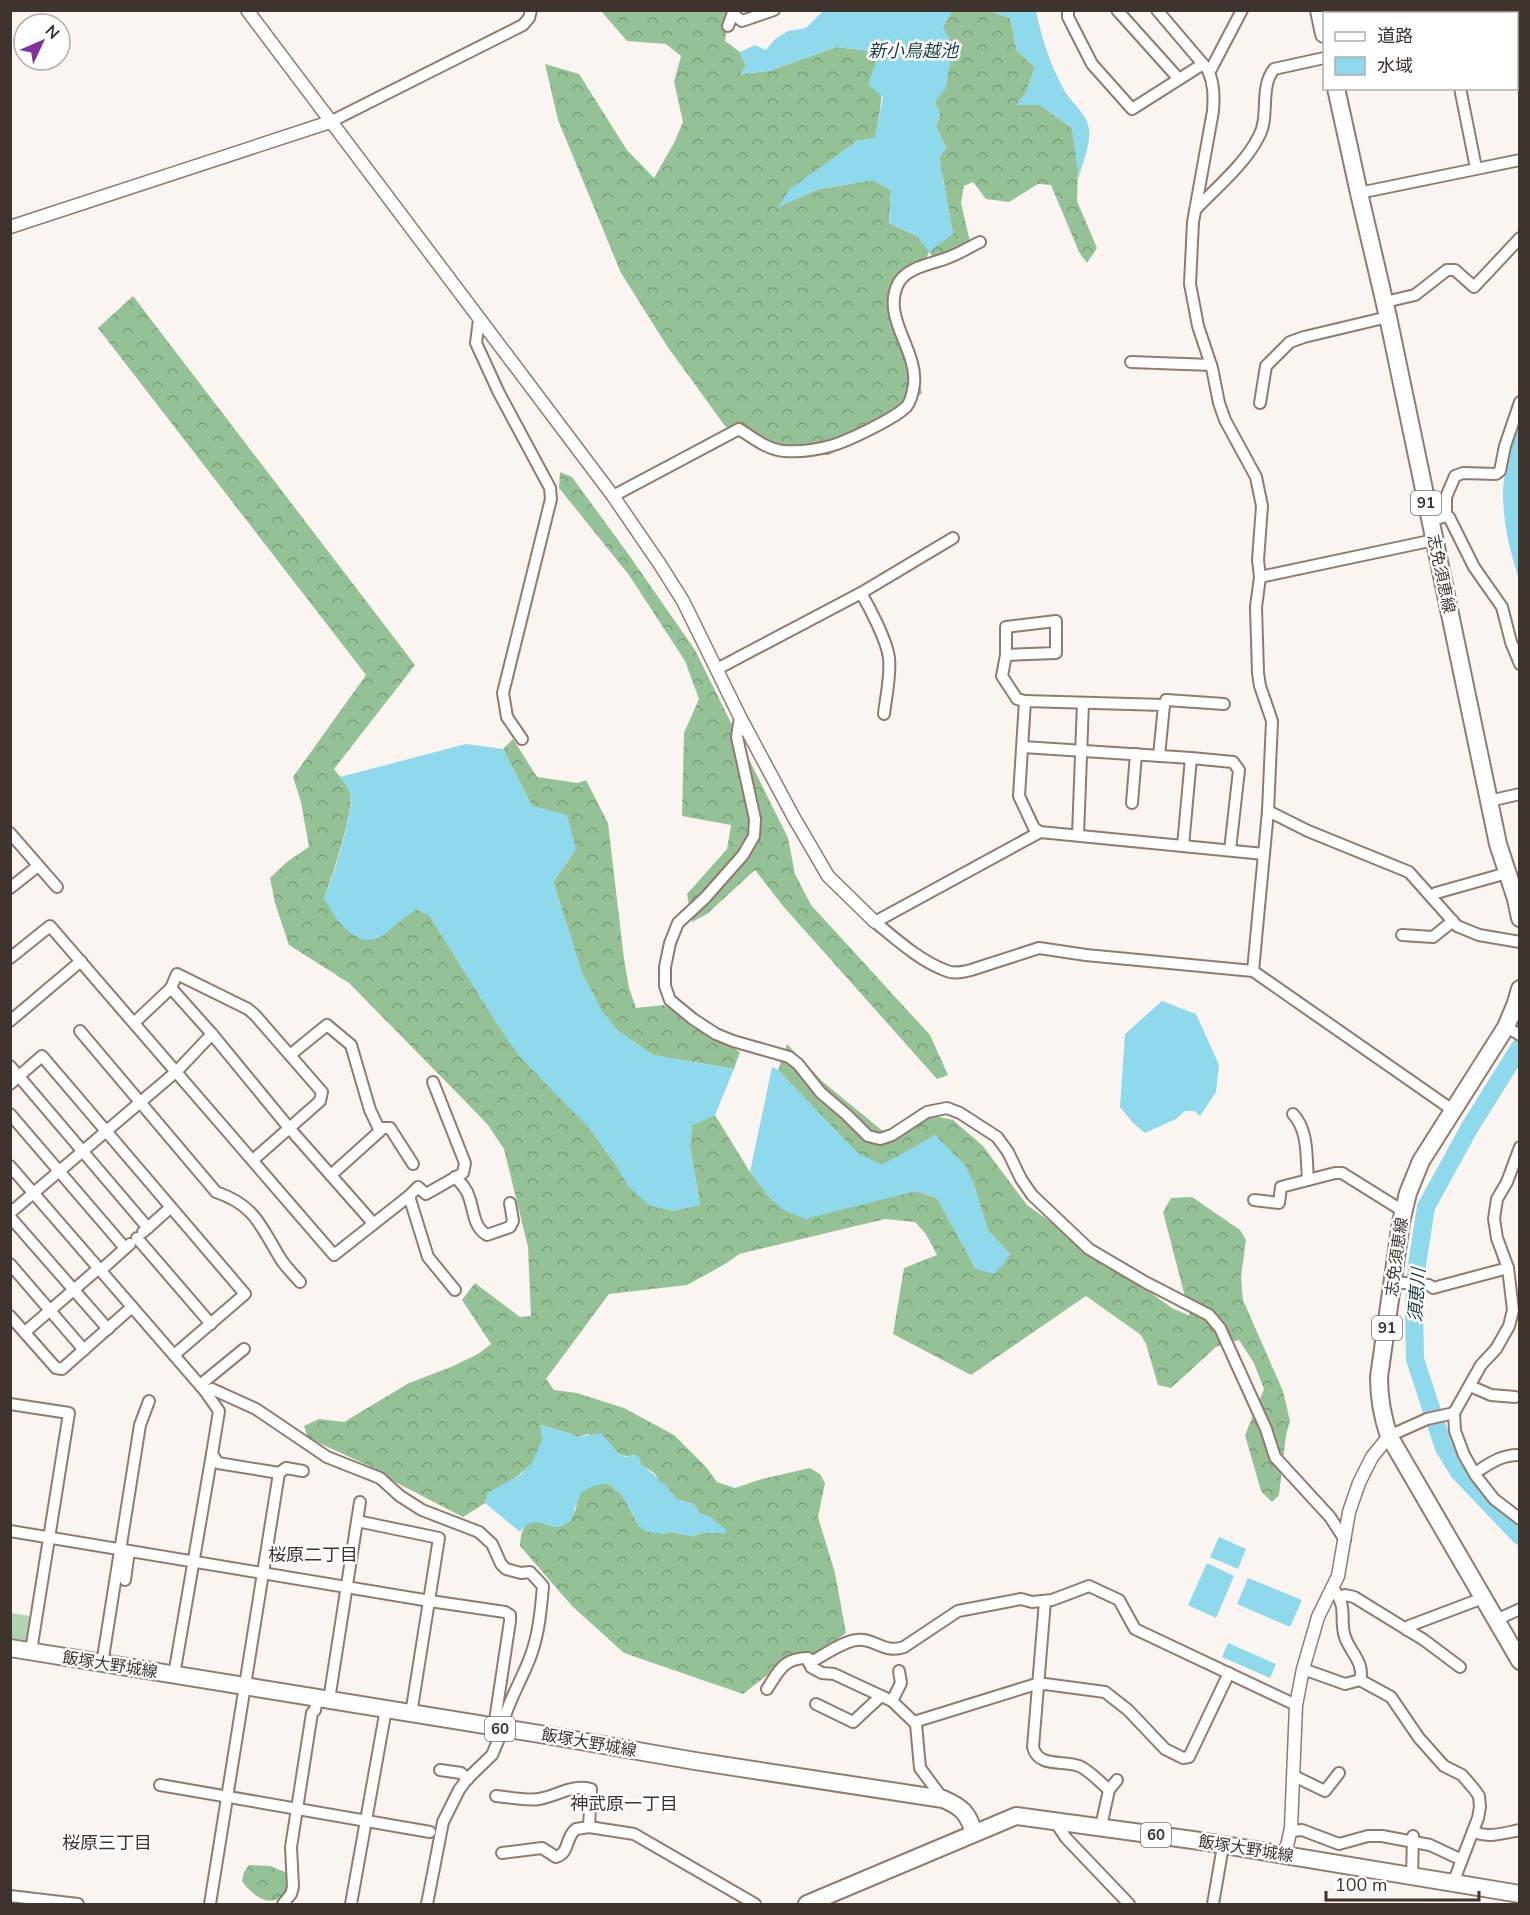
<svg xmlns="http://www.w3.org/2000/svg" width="1530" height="1915" font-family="'Nunito Sans','Noto Sans JP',sans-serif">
	<defs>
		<pattern id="forest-crowns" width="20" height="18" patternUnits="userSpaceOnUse" patternTransform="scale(1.5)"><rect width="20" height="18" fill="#94c296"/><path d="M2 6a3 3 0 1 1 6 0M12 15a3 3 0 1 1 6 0" fill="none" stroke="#7a9e7b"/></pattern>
	</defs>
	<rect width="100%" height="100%" fill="#fbf5f2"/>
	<!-- forest -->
	<g fill="url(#forest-crowns)">
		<path d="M601 11H730L725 41 740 52 746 67 740 74 769 71 836 47 871 51C889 76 880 111 875 138L857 141 830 161 778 207 816 190 872 180 891 190 889 223 917 236 953 234 939 157 946 148 936 126 940 115 935 102 943 27 952 11H990L1010 18 1017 51 1035 67 1026 93 1016 105H1040L1072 128 1078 169 1077 201 1097 248 1087 263 1079 252 1051 185 1038 184 1009 202 986 199 973 182 964 186 961 203 970 242 933 257 929 252 926 259 898 275 887 298 912 348 922 393 883 426 829 455 777 456 725 426 667 346 621 273 558 120 545 64 579 74 627 150 654 178 674 143 683 122 674 82 681 56 666 44 627 41Z"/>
		<path d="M133 296 415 665 334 769C339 776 348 784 350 793 355 810 331 879 324 899L379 938 405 916 417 909 429 915 505 1036 590 1129 618 1168 629 1187 700 1205 690 1146 692 1125 715 1115 750 1172 771 1199 887 1197 916 1191 937 1198 976 1269 1010 1254 988 1231 973 1182 935 1135 882 1166 857 1153 778 1070 787 1044 823 1082 884 1132 935 1116 953 1120 983 1146 1027 1205 1172 1308 1190 1316 1163 1212 1171 1198 1192 1197 1240 1230 1246 1240 1241 1277 1243 1300 1283 1391 1290 1421 1286 1435 1279 1495 1272 1502 1261 1491 1245 1435 1264 1389 1254 1363 1239 1340 1216 1347 1171 1388 1158 1385 1146 1344 1141 1335 1086 1296 971 1375 893 1334 904 1268 937 1255 926 1234 915 1222 885 1219 739 1254 727 1263 687 1285 609 1294 546 1379 554 1390 577 1393 624 1408 674 1435 706 1467 717 1482 735 1488 762 1479 810 1468 820 1474 825 1483 818 1517 835 1573 846 1633 813 1656 783 1663 743 1694 624 1653 572 1606 520 1546C521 1519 532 1518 556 1527L570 1521 576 1509 577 1501 581 1493 593 1484H609L622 1495 639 1526 662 1534 669 1532 693 1536 703 1533H726L712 1518 699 1513 694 1504 676 1499C670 1488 666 1489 659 1481 657 1479 657 1476 654 1473 647 1467 640 1468 639 1457 626 1457 616 1456 610 1443L588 1434 577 1437 572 1434 541 1425C541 1430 543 1436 542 1440 538 1469 510 1481 488 1493L485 1503 463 1517 397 1483 376 1469 308 1438 304 1426 319 1419 344 1422 409 1383 451 1367 478 1354 491 1344 462 1300 475 1283 520 1317 531 1316 528 1247 504 1149 488 1125 464 1100 349 983 289 945 275 903 270 878 288 861 309 847 301 802 293 777 366 675 98 328Z"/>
		<path d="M560 472 572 477 629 555 695 650 788 838 795 874 811 905 930 1035 948 1075 937 1079 783 906 755 870 707 914 692 922 687 894 727 849 731 825 682 816 684 733 699 699 685 661 629 575 559 488Z"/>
		<path d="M513 739 537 777 578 783 586 780 608 823 624 959 629 988 636 1008 664 1005 740 1052 734 1069 653 1055 618 1031 602 1012 582 973 553 882 576 849 532 806 503 749Z"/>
		<path d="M249 1865 270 1866 287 1873C288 1878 289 1884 288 1888 287 1891 284 1893 282 1896 269 1909 250 1893 242 1881L244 1872Z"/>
	</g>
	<!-- green -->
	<path fill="#b1d4b2" d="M10 1613 31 1616 26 1644 11 1641Z"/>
	<!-- water -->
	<g fill="#8ed9ec">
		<path d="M824 10 952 11 943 27 953 45 946 88 935 102 940 115 936 126 946 148 939 158 953 234 929 252 917 236 889 223 891 190 872 180 816 190 777 208 790 189 857 141 875 138 883 97 868 85 877 59 871 51 836 47 769 71 740 74 746 67 740 52 755 45 766 50 775 39 788 31 806 28Z"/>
		<path d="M990 11H1036C1042 39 1050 64 1064 90 1071 103 1087 113 1089 129 1091 143 1082 166 1078 179V169L1072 128 1040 105H1016L1026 93 1035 67 1017 51 1010 18Z"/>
		<path d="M1519 421V579C1510 553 1503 522 1503 493 1503 472 1512 441 1519 421Z"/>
		<path d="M466 744 503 749 532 806 567 815 576 849 553 882 582 973 602 1012 618 1031 653 1055 734 1069 715 1115 692 1125 690 1146 700 1205 674 1211 650 1206 629 1187 618 1168 590 1129 520 1057 505 1036 429 915 417 909C406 915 386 935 378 938 353 948 334 916 324 899 332 879 355 812 350 793 349 787 343 782 340 777Z"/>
		<path d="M1162 1001 1196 1014 1219 1065 1216 1092 1200 1116 1194 1111H1185L1176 1119 1145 1133 1133 1123 1120 1107 1125 1034Z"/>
		<path d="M772 1067 778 1070 857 1153 882 1165 935 1135 966 1166 973 1182 988 1231 1010 1254 1004 1264 994 1274 976 1269 937 1198 916 1191 805 1219 784 1210 771 1199 750 1172Z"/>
		<path d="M540 1425 572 1434 577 1437 601 1433 619 1454 626 1457 635 1454 639 1457 640 1463C647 1471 654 1472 660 1482L665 1484 676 1499 694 1504 699 1513 712 1518 726 1530V1533H703L693 1536 669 1532 662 1534 647 1532 639 1526 622 1495 609 1484C563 1485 586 1516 562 1526 546 1532 537 1510 520 1532L485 1503 487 1493 522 1474 533 1461 542 1440Z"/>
		<path d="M1219 1537 1246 1549 1238 1569 1210 1557Z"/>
		<path d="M1207 1563 1234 1576 1216 1618 1188 1605Z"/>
		<path d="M1248 1578 1302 1600 1290 1627 1237 1604Z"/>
		<path d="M1228 1643 1276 1664 1270 1678 1222 1657Z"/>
	</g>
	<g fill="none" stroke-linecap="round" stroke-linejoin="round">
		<!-- river -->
		<path stroke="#8ed9ec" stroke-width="18" d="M1520 1047 1470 1127 1426 1207 1417 1265 1414 1306 1415 1359 1444 1448 1459 1472 1520 1536"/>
		<!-- minor casing -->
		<g stroke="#937a6d" stroke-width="14">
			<g id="minor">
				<path d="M1068 10V17L1092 64 1132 109 1203 64"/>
				<path d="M1117 10 1179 79"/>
				<path d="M1157 10 1208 70C1214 84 1214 96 1213 111L1193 222 1190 284 1198 326 1212 368 1219 403 1225 420 1256 477 1262 506 1258 560 1260 577 1256 607 1258 673 1260 686 1272 721 1268 811 1253 971"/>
				<path d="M1444 10 1445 14"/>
				<path d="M733 14 742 21 774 10"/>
				<path d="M728 26 734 10"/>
				<path d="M1209 73 1242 10"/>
				<path d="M1460 88 1476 168"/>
				<path d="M330 122 523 25 529 18 531 10"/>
				<path d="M1359 193 1520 160"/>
				<path d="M1195 210C1216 188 1246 163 1259 136 1270 116 1259 88 1274 69L1324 58"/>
				<path d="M1385 302 1415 295 1447 270H1455L1474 287 1520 238"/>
				<path d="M479 320 476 343 499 393 550 488 551 499 503 693 507 717 522 739"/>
				<path d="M1131 362 1211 365"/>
				<path d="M1260 403 1266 366 1290 342 1304 337 1388 317"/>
				<path d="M613 496 739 429C753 438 768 450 784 451 799 452 816 450 830 446 846 442 896 418 907 406 911 401 913 391 914 384 918 350 880 316 899 282 908 267 932 264 947 258 959 254 969 247 980 242"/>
				<path d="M1446 516V497L1455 476 1463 473 1496 474 1500 471 1505 446 1520 402"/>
				<path d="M1430 521 1446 516 1449 517 1474 567 1502 607 1511 642 1520 664"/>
				<path d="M1260 577 1434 540"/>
				<path d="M861 593 953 538"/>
				<path d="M1006 655 1056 653V621L1006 627V655L1002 676 1017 699 1025 701"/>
				<path d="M717 669 861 593C870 608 887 641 889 658 891 676 886 696 884 714"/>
				<path d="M1164 705 1166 700 1224 704"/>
				<path d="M740 717 737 737 755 819 754 836 743 855 705 898 678 923 670 943 665 967V986L670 1000 693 1019 716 1034 733 1041 789 1057 798 1064 821 1093 847 1115 868 1136 880 1139 892 1135 927 1112 947 1108 960 1113 997 1137 1008 1152 1021 1179 1032 1195 1089 1249 1145 1282 1209 1315 1220 1328 1266 1429 1275 1457 1330 1517 1345 1540"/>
				<path d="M1023 747 1191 758 1233 762 1239 770 1230 850"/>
				<path d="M1159 756 1164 705 1025 701 1019 796 1034 828 1040 832 1264 854"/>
				<path d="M1489 801 1520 794"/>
				<path d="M1132 803 1136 754"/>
				<path d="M1268 811 1308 831 1409 872 1457 926 1479 935 1520 942"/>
				<path d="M1040 832 875 922C897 940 920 961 947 971 955 974 963 972 971 970L1039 948 1086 955 1253 971 1454 1111"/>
				<path d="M10 833 57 887"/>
				<path d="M1078 835 1083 703"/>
				<path d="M1183 846 1191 758"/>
				<path d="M10 888 38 866"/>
				<path d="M1432 896 1436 893 1507 873"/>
				<path d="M1402 935 1433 937 1453 921"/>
				<path d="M10 958 50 926 334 1255 409 1196 428 1257 455 1290"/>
				<path d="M171 988 212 1034 290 1129 373 1223"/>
				<path d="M10 1021 81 961"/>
				<path d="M135 1022 171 988 177 974 248 1009 255 1015 322 1092 320 1101 253 1160"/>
				<path d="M1506 1027 1520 1035"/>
				<path d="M80 1031 216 1192C257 1206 261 1228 282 1261 287 1268 294 1275 300 1282"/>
				<path d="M290 1055 327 1025 351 1045 370 1110 380 1131 331 1175"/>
				<path d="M10 1066 148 1228"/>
				<path d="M10 1084 42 1056 245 1294 174 1355"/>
				<path d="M10 1114 125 1248"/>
				<path d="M1293 1114C1309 1131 1306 1158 1308 1180"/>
				<path d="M379 1128H390L413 1164"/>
				<path d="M10 1166 205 1391 219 1411 212 1454 218 1463 279 1473 210 1904"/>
				<path d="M455 1177C461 1183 467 1189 469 1197 474 1210 473 1227 487 1235L510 1227 513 1221 510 1203"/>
				<path d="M409 1196 418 1187 426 1194 463 1173 465 1163 433 1082"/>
				<path d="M1254 1200 1279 1203 1281 1187 1335 1173H1342L1403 1211"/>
				<path d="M10 1213 177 1071 212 1034"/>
				<path d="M10 1217 108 1329"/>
				<path d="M143 1232 170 1208"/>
				<path d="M137 1238 211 1324"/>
				<path d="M10 1264 84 1350"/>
				<path d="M1508 1268 1497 1238 1494 1219 1497 1199 1507 1182 1520 1147"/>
				<path d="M101 1270 130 1244"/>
				<path d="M1393 1282 1429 1285 1433 1288 1508 1268 1513 1310 1509 1326 1496 1349 1481 1365 1454 1413 1455 1431 1464 1455 1476 1476 1494 1499 1520 1519"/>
				<path d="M10 1316 56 1368 62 1369 132 1307"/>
				<path d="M25 1332 99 1268"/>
				<path d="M200 1385 244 1349"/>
				<path d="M1470 1386 1491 1395 1515 1397"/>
				<path d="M205 1391 212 1389 256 1409 327 1457 380 1478 400 1496 422 1510 479 1532 492 1544 501 1564 506 1569 521 1573 530 1572 543 1586C541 1609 539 1633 531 1655 522 1680 507 1703 501 1729"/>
				<path d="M10 1404 69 1413 31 1651"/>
				<path d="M1389 1436 1427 1419 1454 1413"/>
				<path d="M279 1473 286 1468 303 1471"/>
				<path d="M1475 1473C1489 1464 1502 1454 1520 1455"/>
				<path d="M357 1521 439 1538 411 1714"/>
				<path d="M10 1531 430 1601 505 1612 510 1615V1621L494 1727"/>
				<path d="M125 1580 129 1551"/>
				<path d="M1335 1591C1348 1610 1339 1619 1345 1637 1350 1652 1365 1663 1360 1680"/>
				<path d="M1339 1597 1345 1595 1354 1597 1424 1640 1460 1667"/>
				<path d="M1045 1601 1033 1747C1038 1768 1063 1760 1079 1766 1089 1770 1100 1782 1109 1790"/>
				<path d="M1496 1620 1520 1609"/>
				<path d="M1407 1630 1409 1626 1483 1598"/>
				<path d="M809 1663C823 1656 843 1641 857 1640 875 1638 884 1654 904 1647L958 1611 1021 1599 1032 1602 1052 1600 1089 1586 1119 1600 1135 1629 1296 1705"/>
				<path d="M102 1664 140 1425 149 1401"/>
				<path d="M1303 1669 1345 1684 1360 1680 1391 1697 1419 1738 1444 1766 1462 1775 1474 1789 1479 1796 1480 1807 1478 1818 1453 1883"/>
				<path d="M174 1675 212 1454"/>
				<path d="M767 1689C779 1671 783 1658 808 1658L811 1667 822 1673 834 1674 892 1701 916 1724 920 1768 943 1799"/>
				<path d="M329 1700 360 1502"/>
				<path d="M892 1701 901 1683 899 1671"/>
				<path d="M816 1704 853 1722 881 1696"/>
				<path d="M914 1722 1033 1685 1045 1684 1105 1692 1128 1710 1165 1749 1183 1758 1189 1757 1229 1673"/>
				<path d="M440 1770 461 1773 468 1779"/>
				<path d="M1294 1776 1325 1791 1339 1773"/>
				<path d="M160 1785 430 1832"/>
				<path d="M496 1796C508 1797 527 1801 539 1799 558 1796 570 1784 591 1789L589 1827"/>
				<path d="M1054 1820 1066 1838 1129 1904"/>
				<path d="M1101 1826 1109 1790 1117 1780"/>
				<path d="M1291 1831 1302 1830 1339 1844 1368 1836H1382L1430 1845 1462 1860"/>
				<path d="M1473 1831C1487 1839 1504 1833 1520 1830"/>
				<path d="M502 1853 542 1848 556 1857C570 1853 565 1837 576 1829L589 1827 634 1834 755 1904"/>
				<path d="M1412 1876 1413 1836"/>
				<path d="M10 1896 78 1904"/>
				<path d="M283 1904 291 1894 293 1887 291 1847 312 1713 315 1710 317 1698"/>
				<path d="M351 1904 386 1709"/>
				<path d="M427 1904 443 1822 459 1790 467 1779 492 1755 503 1729"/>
				<path d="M1213 1904 1223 1846"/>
			</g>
		</g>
		<!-- tertiary casing -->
		<g stroke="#937a6d" stroke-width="15">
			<g id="tertiary">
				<path d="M247 10 613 496 659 563 683 601 740 717 793 816 828 876 875 922"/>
				<path d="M10 227 330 122"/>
				<path d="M1285 1855 1291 1828 1296 1705 1303 1669 1318 1617 1338 1576 1349 1512 1359 1483 1372 1457 1389 1436"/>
			</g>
		</g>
		<!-- primary casing -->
		<g stroke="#937a6d" stroke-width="20">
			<g id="primary">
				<path d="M1319 10 1324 34"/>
				<path d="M1336 88 1359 193 1388 317 1498 844 1516 899 1520 918"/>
				<path d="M1520 989 1516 1003 1506 1027 1421 1161 1408 1193 1401 1222 1379 1377C1379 1398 1382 1416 1389 1436L1520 1661"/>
				<path d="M10 1648 546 1735 695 1761 943 1799C962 1807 968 1813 974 1833"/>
				<path d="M807 1904 1016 1816 1200 1841 1520 1894"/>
			</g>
		</g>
		<!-- minor -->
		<use href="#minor" stroke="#fff" stroke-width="10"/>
		<!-- tertiary -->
		<use href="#tertiary" stroke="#fff" stroke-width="12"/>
		<!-- primary -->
		<use href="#primary" stroke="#fff" stroke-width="16"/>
	</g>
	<g text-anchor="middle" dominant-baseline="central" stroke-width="5" stroke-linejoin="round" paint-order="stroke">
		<!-- shield labels -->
		<g fill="#fff" stroke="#78706c" stroke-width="1.5">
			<rect x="1411" y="491" width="30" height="24" rx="4.5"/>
			<rect x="1372" y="1316" width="30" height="24" rx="4.5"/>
			<rect x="485" y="1717" width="30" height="24" rx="4.5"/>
			<rect x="1141" y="1823" width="30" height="24" rx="4.5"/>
		</g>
		<g font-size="15" font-weight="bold" fill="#3e332d">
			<text x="1426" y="503">91</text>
			<text x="1387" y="1328">91</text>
			<text x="500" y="1729">60</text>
			<text x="1156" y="1835">60</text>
		</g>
		<!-- street labels -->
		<g font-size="16" fill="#3e332d" stroke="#fff">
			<text transform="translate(1441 574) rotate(78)">志免須恵線</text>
			<text transform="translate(1397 1257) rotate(-82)">志免須恵線</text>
			<text transform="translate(110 1665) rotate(9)">飯塚大野城線</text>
			<text transform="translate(589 1743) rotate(10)">飯塚大野城線</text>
			<text transform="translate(1246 1849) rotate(9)">飯塚大野城線</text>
		</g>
		<!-- water labels -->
		<g font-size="18" font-style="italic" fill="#1b3f48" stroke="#fff">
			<text x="913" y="51">新小鳥越池</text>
			<text transform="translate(1417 1295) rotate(-86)">須恵川</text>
		</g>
		<!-- neighbourhood labels -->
		<g font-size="18" fill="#3e332d" stroke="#fff">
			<text x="313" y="1555">桜原二丁目</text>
			<text x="624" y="1804">神武原一丁目</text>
			<text x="107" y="1843">桜原三丁目</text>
		</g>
	</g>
	<!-- border -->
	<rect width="1530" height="1915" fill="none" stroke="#3e332d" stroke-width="24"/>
	<!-- legend -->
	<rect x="1323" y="12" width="195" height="78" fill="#ffffff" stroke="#b2adab" stroke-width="1.5"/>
	<rect x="1335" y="32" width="30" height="9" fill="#ffffff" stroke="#b2adab" stroke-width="1.5"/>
	<text x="1377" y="42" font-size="18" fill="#3e332d">道路</text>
	<rect x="1335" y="57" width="30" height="18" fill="#8ed9ec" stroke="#b2adab" stroke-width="1.5"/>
	<text x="1377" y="72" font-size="18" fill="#3e332d">水域</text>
	<!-- north arrow -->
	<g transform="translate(42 42) rotate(46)"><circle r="28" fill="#ffffff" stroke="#b2adab" stroke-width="1.5"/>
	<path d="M0-4.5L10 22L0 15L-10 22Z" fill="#8130a0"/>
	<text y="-9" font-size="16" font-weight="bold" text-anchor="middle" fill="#3e332d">N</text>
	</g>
	<!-- scale -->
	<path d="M1326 1891v9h153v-9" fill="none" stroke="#3e332d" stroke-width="3"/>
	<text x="1335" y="1891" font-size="18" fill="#3e332d" stroke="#ffffff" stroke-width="4.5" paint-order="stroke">100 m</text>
</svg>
